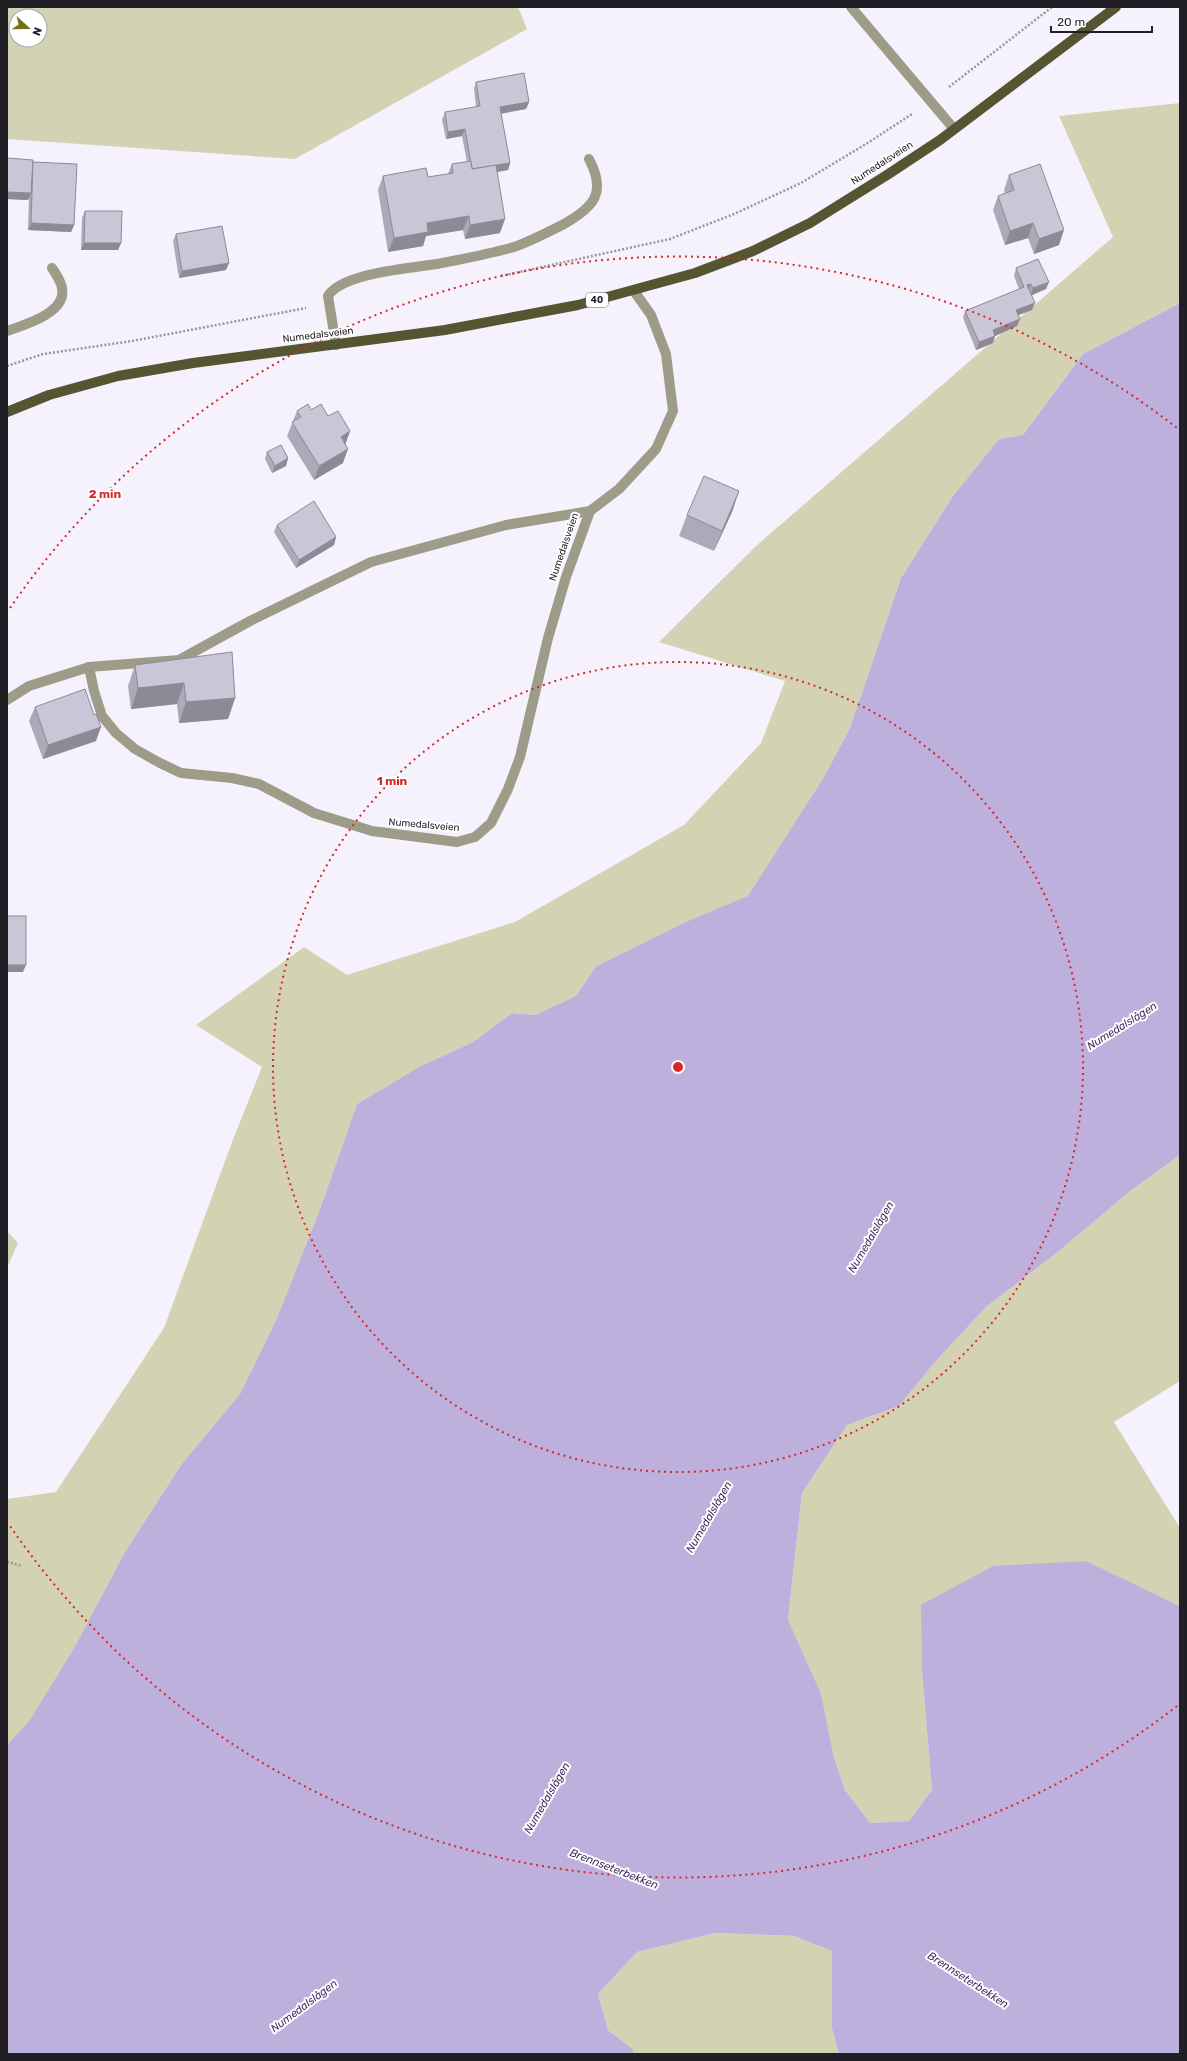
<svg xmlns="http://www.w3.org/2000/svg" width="1187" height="2061" font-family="Rubik,sans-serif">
	<rect width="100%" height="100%" fill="#f5f2fd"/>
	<!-- green -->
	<g fill="#d3d3b4" fill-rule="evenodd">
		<path d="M7 7H518L527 29 295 159 7 139ZM16 16H40V40H16Z"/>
		<path d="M1180 103V303L1083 354 1023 435 999 439 953 496 901 578 850 728 824 777 748 897 690 920 596 966 576 996 535 1015 512 1013 473 1042 419 1067 357 1104 319 1212 277 1318 240 1394 181 1465 125 1552 74 1648 30 1721 7 1745V1499L56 1492 164 1328 232 1142 262 1067 196 1025 304 947 347 975 515 922 684 825 761 743 785 681 659 642 756 546 1113 237 1059 116Z"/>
		<path d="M1180 1155V1381L1114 1422 1180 1528V1606L1085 1561 922 1671 932 1790 909 1821 870 1823 845 1790 788 1620 802 1493 847 1425 899 1406 935 1362 986 1307 1059 1251 1129 1192Z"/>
		<path d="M7 1231 18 1243 7 1268Z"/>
		<path d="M715 1933 794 1936 832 1951V2029L839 2054H632L634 2050 608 2030 598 1994 637 1952Z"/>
	</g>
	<!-- water -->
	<path fill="#bdb0dc" d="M1180 303V1155L1129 1192 1059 1251 986 1307 935 1362 899 1406 847 1425 802 1493 788 1620 821 1694 833 1754 845 1790 870 1823 909 1821 932 1790 922 1671 921 1605 993 1566 1086 1561 1180 1606V2054H839L832 2029V1951L794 1936 715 1933 637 1952 598 1994 608 2030 634 2050 632 2054H7V1745L30 1720 74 1648 125 1552 181 1465 240 1394 277 1318 319 1212 357 1104 419 1067 473 1042 512 1013 535 1015 576 996 596 966 690 920 748 896 824 777 850 728 901 578 953 496 999 439 1023 435 1083 354Z"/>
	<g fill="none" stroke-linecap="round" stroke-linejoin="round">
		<!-- path -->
		<g stroke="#97959e" stroke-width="2.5" stroke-dasharray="2 2" stroke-linecap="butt">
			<path d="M949 87 1052 7"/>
			<path d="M501 276 670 239 734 214 801 183 866 144 912 114"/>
			<path d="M7 366 43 354 132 341 306 308"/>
			<path d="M7 1562 22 1566"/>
		</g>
		<!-- lane -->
		<g stroke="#9c9c89" stroke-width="10">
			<path d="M851 7 954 129"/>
			<path d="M7 331C24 325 67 313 62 288 61 281 56 274 52 268"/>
			<path d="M336 345 328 296C342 273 411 268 437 264 462 259 489 254 514 247 531 241 548 232 564 224 594 207 607 193 589 159"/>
			<path d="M89 667 94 691 102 716 116 733 135 749 160 763 181 773 232 778 259 784 314 813 372 831 457 842 475 837 491 823 508 789 520 757 548 638 566 577 590 511"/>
			<path d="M7 700 29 686 89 667 179 660 250 621 371 562 506 525 590 511 619 489 656 449 673 411 666 354 651 315 634 291"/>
		</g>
		<!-- primary -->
		<path stroke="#565532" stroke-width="10" d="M7 412 49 395 118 376 193 363 445 330 578 305 695 273 753 251 810 223 887 175 940 140 1116 7"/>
	</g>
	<!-- wall -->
	<g fill="#aea9b9">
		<path d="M476 82 529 102 526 109 501 114 510 163 508 170 497 172 500 233 465 239 463 230 426 236 423 246 388 252 378 190 383 176 428 177 448 174 452 164 467 162 462 136 446 139 442 120 445 112 476 107 474 89Z"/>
		<path d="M7 158 32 165 33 162 74 225 71 232 28 230 29 196 28 200 7 199Z"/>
		<path d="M1009 175 1059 245 1034 254 1028 238 1005 245 993 210 998 196 1005 193 1004 190Z"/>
		<path d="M85 211 121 243 118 250H81L82 218Z"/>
		<path d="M176 234 226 270 179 278 173 241Z"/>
		<path d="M1016 268 1046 289 1031 295 1032 310 1018 315 1020 319 1017 326 995 336 993 343 976 350 963 318 965 311 1019 289 1014 276Z"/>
		<path d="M311 410 328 416 350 431 345 445 343 463 314 480 287 436 297 411Z"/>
		<path d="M267 452 288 458 286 466 272 473 265 459Z"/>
		<path d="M739 491 732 512 714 551 679 536 687 515Z"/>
		<path d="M277 525 336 537 334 545 296 568 274 532Z"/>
		<path d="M135 665 235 698 228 719 179 723 177 704 131 709 128 686Z"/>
		<path d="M35 707 96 741 43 759 29 721Z"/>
	</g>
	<!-- shaded-wall -->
	<g fill="#8d8a96">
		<path d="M529 102 526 109 497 114 500 107Z"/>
		<path d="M465 129 462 136 446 139 448 132Z"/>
		<path d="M510 163 508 170 469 177 472 170Z"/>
		<path d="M7 192 31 193 28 200 7 199Z"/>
		<path d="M469 216 463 230 426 236 423 246 388 252 394 238 427 223Z"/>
		<path d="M505 219 500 233 465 239 470 225Z"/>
		<path d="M31 223 74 225 71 232 28 230Z"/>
		<path d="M1033 223 1028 238 1005 245 1010 231Z"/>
		<path d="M1064 230 1059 245 1034 254 1039 239Z"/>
		<path d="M84 243H121L118 250H81Z"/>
		<path d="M229 263 226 270 179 278 182 271Z"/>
		<path d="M1049 282 1046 289 1030 296 1033 288Z"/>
		<path d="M1031 284 1028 291 1027 285Z"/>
		<path d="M1035 303 1032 310 1013 317 1016 310Z"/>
		<path d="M1020 319 1017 326 995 336 993 343 976 350 979 342 993 330Z"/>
		<path d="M350 431 345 445 341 437Z"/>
		<path d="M348 449 343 463 314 480 319 466Z"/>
		<path d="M288 458 286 466 272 473 275 466Z"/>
		<path d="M739 491 732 512 714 551 722 531Z"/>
		<path d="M336 537 334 545 296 568 299 560Z"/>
		<path d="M184 683 177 704 131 709 138 688Z"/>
		<path d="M235 698 228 719 179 723 186 702Z"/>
		<path d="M101 727 96 741 43 759 48 745Z"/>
		<path d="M7 965H26L23 972H7Z"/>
	</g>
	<!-- building -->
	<g fill="#cac5d7" stroke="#8d8a96">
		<path d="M524 73 529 102 500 107 510 163 472 169 465 129 448 132 445 112 480 106 476 82Z"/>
		<path d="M7 158 33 160 31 193 7 192Z"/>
		<path d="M471 161 472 169 496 165 505 219 470 225 469 216 427 223 428 232 394 238 383 176 426 168 428 177 453 173 452 164Z"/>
		<path d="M33 162 77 164 74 225 31 223Z"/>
		<path d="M1040 164 1064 230 1039 239 1033 223 1010 231 998 196 1014 190 1009 175Z"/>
		<path d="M85 211H122L121 243H84Z"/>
		<path d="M222 226 229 263 182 271 176 234Z"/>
		<path d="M1038 259 1049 282 1033 288 1031 284 1027 285 1035 303 1016 310 1020 319 993 330 995 336 979 342 965 311 1024 287 1016 268Z"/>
		<path d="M308 404 311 410 321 404 328 416 338 411 350 431 341 437 348 449 319 466 292 422 301 417 297 411Z"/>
		<path d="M281 445 288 458 275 466 267 452Z"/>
		<path d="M704 476 739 491 722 531 687 515Z"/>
		<path d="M314 501 336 537 299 560 277 525Z"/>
		<path d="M232 652 235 698 186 702 184 683 138 688 135 665Z"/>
		<path d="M85 689 94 715 96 714 101 727 48 745 35 707Z"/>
		<rect x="7" y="916" width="19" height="49"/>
	</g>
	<!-- distance rings -->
	<g fill="none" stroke="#d62828" stroke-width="2" stroke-dasharray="2 4">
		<circle cx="678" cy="1067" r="405"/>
		<path d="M1177 1706A811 811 0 0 1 10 1526M10 608A811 811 0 0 1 1177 428"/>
	</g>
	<g text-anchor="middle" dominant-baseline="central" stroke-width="4" stroke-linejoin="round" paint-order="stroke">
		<!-- shield labels -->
		<rect fill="#fff" stroke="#636266" stroke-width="1" x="586" y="293" width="22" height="14" rx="3"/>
		<g font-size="9" font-weight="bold" fill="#201f25">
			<text x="597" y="300">40</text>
		</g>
		<!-- street labels -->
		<g font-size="10" fill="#201f25" stroke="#fff">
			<text transform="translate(882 163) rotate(-33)">Numedalsveien</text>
			<text transform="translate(318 335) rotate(-7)">Numedalsveien</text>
			<text transform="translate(564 547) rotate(-71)">Numedalsveien</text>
			<text transform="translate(424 825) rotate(5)">Numedalsveien</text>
		</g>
		<!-- water labels -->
		<g font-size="11" font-style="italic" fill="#432f65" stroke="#fff">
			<text transform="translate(1122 1026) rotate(-32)">Numedalslågen</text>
			<text transform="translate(871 1237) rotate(-60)">Numedalslågen</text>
			<text transform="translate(709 1517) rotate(-60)">Numedalslågen</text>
			<text transform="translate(547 1798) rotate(-60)">Numedalslågen</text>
			<text transform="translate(614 1869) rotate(21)">Brennseterbekken</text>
			<text transform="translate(968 1980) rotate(33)">Brennseterbekken</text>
			<text transform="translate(304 2006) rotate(-37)">Numedalslågen</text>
		</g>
	</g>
	<circle cx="678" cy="1067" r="6" fill="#d62828" stroke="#fff" stroke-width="2"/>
	<g font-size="12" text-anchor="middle" font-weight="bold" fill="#d62828" stroke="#fff" stroke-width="4" stroke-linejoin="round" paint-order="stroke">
		<text x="105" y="498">2 min</text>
		<text x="392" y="785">1 min</text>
	</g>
	<!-- border -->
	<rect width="1187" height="2061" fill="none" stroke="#201f25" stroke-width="16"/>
	<!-- north arrow -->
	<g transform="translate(28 28) rotate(111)"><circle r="19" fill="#ffffff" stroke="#a6a5a8"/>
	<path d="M0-3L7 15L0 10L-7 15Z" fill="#757114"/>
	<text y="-6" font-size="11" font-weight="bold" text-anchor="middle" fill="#201f25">N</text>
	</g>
	<!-- scale -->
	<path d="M1051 26v6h101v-6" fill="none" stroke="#201f25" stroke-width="2"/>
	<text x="1057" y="26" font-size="12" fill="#201f25" stroke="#ffffff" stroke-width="3" paint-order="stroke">20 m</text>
</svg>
